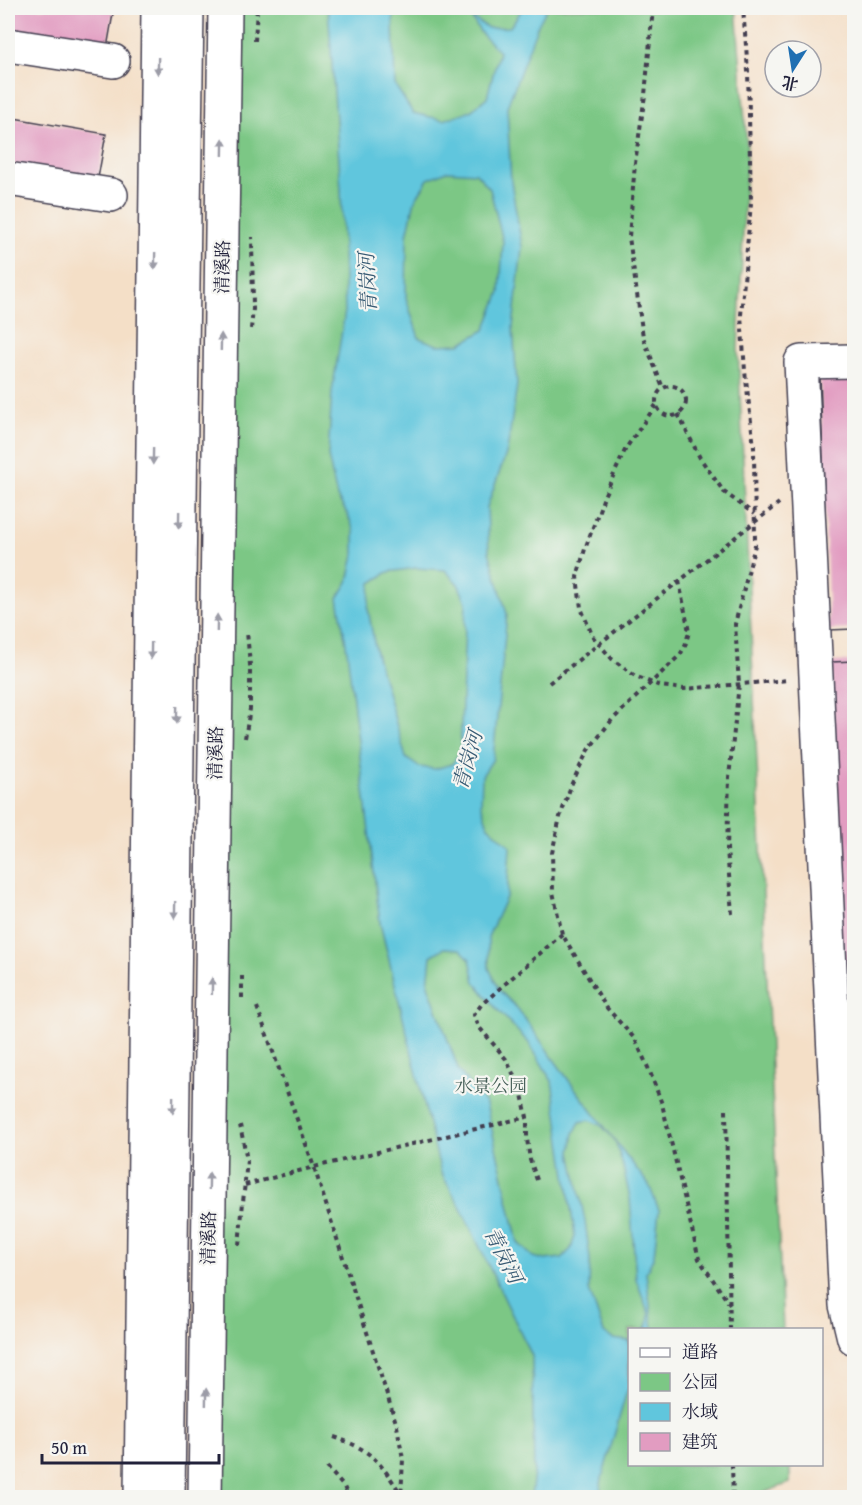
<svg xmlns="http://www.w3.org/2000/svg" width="862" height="1505" font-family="'Gentium Book Plus','Noto Serif SC',serif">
	<rect width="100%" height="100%" fill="#f6f6f2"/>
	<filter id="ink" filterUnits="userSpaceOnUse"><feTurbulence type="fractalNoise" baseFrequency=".0167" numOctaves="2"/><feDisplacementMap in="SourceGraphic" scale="12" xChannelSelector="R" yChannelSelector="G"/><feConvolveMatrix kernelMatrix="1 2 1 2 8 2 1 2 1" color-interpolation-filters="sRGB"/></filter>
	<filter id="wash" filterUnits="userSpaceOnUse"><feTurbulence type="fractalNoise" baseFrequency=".008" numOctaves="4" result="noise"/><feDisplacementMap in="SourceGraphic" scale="24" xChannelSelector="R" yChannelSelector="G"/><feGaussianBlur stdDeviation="1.35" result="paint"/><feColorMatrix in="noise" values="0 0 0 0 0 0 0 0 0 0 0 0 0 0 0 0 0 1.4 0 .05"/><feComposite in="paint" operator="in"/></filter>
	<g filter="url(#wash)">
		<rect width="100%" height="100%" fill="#f4dfc7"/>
		<!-- green -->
		<path fill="#7cc785" stroke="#4f7460" stroke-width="1.5" d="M225 8H736L747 146 738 349 783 1329 630 1330V1464L790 1465V1483L749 1498H205Z"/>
		<!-- water -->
		<path fill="#60c6dd" stroke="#41748c" stroke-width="1.5" fill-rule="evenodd" d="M328 8H395L393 22 395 85 413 113 444 120 472 110 487 97 499 52 481 33 471 17 488 28 510 27 523 8H547L537 27 507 107 511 182 522 247 513 327 517 385 507 451 487 507 489 552 507 614 493 759 482 776 481 804 488 826 510 846 507 895 488 937 489 968 499 990 518 1009 570 1082 649 1185 659 1210 654 1256 646 1273 653 1329H645L648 1325 649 1314 636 1279 630 1198 622 1162 615 1140 602 1126 589 1120 580 1122 574 1133 571 1152 585 1221 590 1259 589 1290 604 1333 613 1339 629 1341V1388L626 1394 602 1478 599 1497H531L534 1472 532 1356 459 1204 441 1173 380 923 347 650 338 598 348 582 354 555V531L347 513 337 497 328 456 332 392 345 311 341 189ZM447 171 476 173 490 189 503 241 500 292 485 330 460 344 437 345 419 338 406 298 407 235 415 200 428 179ZM416 568 445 570 458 584 466 602 460 753 452 764 435 769 419 767 406 758 376 653 368 609 371 583 388 572ZM444 948 460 949 470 959 475 982 494 1006 529 1043 552 1081 575 1236 571 1249 562 1258 545 1260 533 1257 518 1243 486 1104 459 1071 428 985 431 956Z"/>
		<g id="blocks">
			<!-- building -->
			<g fill="#e29cc1">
				<path d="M8 8H114L107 48 8 31Z"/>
				<path d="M8 117 106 134 98 178 8 163Z"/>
				<path d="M854 374V629L829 630 820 375Z"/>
				<path d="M854 661V973L840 974 832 662Z"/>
				<path d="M854 1020V1231L843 1026Z"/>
			</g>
		</g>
	</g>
	<g filter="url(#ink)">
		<use href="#blocks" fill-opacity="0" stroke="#423e50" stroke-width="1.5"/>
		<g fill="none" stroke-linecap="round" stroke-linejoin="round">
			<!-- minor casing -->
			<g stroke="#423e50" stroke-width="36">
				<g id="minor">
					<path d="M8 45 113 61"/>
					<path d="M8 179 111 195"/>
					<path d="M854 361 801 362 846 1305 854 1338"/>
					<path d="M141 1498 158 8"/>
				</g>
			</g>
			<!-- major casing -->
			<g stroke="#423e50" stroke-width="36">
				<g id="major">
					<path d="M168 1498 181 420 187 8"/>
					<path d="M205 1498 225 8"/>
				</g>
			</g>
			<!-- path -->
			<g stroke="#423e50" stroke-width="4" stroke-dasharray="4.5 4.5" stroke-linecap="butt">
				<path d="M653 8 645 95 635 163 629 237 643 337 663 388"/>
				<path d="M255 41 257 8"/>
				<path d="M251 329 253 309 252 237"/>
				<circle cx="671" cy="401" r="15"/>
				<path d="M656 405 626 448 605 494 585 549 577 577 581 608 593 637 612 659 635 676 660 686 684 689 788 680"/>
				<path d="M678 414 700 458 724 492 754 514"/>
				<path d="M679 581 689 632 685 646 680 655 612 720 588 750 572 783 560 817 552 853 553 892 562 934 606 1007 635 1039 650 1072 662 1104 699 1259 730 1305"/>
				<path d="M549 683 779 503"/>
				<path d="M245 738 250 709V665L247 632"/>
				<path d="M732 914 727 849 729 777 739 684 735 624 755 545 754 447 745 371 741 315 751 203 748 71 743 8"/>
				<path d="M242 998V976"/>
				<path d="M257 1007 314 1167 397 1426 403 1459 401 1498"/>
				<path d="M726 1110 730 1330"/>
				<path d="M537 1180 530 1160 527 1139V1117L521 1090 506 1059 479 1027 474 1015 481 1005 562 934"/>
				<path d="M245 1185 314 1167 527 1117"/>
				<path d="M239 1245 247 1160 240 1125"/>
				<path d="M334 1437C371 1449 380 1462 401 1494"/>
				<path d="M732 1464 733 1498"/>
				<path d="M327 1467 344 1487 349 1498"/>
			</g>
			<!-- minor -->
			<use href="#minor" stroke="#fff" stroke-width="33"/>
			<!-- major -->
			<use href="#major" stroke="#fff" stroke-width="33"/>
		</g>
		<!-- one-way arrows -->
		<defs><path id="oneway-solid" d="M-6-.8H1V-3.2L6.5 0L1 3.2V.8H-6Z" transform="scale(1.5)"/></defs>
		<g fill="#9c9ca7">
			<use href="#oneway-solid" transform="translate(158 66) rotate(91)"/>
			<use href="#oneway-solid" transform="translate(223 147) rotate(-89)"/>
			<use href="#oneway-solid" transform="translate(155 261) rotate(91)"/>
			<use href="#oneway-solid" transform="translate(221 342) rotate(-89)"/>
			<use href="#oneway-solid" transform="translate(153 456) rotate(91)"/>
			<use href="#oneway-solid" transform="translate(179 520) rotate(91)"/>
			<use href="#oneway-solid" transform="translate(217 623) rotate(-89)"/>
			<use href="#oneway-solid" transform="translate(151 651) rotate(91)"/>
			<use href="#oneway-solid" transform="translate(177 715) rotate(91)"/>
			<use href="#oneway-solid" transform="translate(175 910) rotate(91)"/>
			<use href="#oneway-solid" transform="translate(212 986) rotate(-89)"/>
			<use href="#oneway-solid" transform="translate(173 1105) rotate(91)"/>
			<use href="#oneway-solid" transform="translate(209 1181) rotate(-89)"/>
			<use href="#oneway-solid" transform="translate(206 1397) rotate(-89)"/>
		</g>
	</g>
	<g text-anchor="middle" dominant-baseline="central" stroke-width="4.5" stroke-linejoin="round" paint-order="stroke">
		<!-- street labels -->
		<g font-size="18" fill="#22223b" stroke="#f6f6f2">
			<text transform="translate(222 267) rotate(-89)">清溪路</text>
			<text transform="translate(215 753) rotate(-89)">清溪路</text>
			<text transform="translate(208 1238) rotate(-89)">清溪路</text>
		</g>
		<!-- park labels -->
		<g font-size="18" fill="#425c55" stroke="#f6f6f2">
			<text x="491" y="1085">水景公园</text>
		</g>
		<!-- water labels -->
		<g font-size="20" font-style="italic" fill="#385b74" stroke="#f6f6f2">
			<text transform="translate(367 283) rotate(-93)">青岗河</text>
			<text transform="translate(467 760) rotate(-74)">青岗河</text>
			<text transform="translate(504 1255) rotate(63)">青岗河</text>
		</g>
	</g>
	<!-- margin -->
	<rect width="862" height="1505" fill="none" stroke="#f6f6f2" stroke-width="30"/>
	<!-- legend -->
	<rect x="628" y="1328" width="195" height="138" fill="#f6f6f2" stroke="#a1a1a9" stroke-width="1.5"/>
	<rect x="640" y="1348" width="30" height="9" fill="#ffffff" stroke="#a1a1a9" stroke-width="1.5"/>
	<text x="682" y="1358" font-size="18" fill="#22223b">道路</text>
	<rect x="640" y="1373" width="30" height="18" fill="#7cc785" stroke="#a1a1a9" stroke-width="1.5"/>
	<text x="682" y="1388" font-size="18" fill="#22223b">公园</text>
	<rect x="640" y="1403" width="30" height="18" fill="#60c6dd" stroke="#a1a1a9" stroke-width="1.5"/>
	<text x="682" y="1418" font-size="18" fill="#22223b">水域</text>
	<rect x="640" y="1433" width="30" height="18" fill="#e29cc1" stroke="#a1a1a9" stroke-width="1.5"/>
	<text x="682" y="1448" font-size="18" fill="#22223b">建筑</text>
	<!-- north arrow -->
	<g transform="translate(793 69) rotate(192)"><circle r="28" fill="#f6f6f2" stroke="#a1a1a9" stroke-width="1.5"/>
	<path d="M0-4.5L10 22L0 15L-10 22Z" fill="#1f6fb2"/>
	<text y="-9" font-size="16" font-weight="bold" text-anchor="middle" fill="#22223b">北</text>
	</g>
	<!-- scale -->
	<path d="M42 1454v9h177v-9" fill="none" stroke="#22223b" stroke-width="3"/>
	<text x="51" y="1454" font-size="18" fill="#22223b" stroke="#f6f6f2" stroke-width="4.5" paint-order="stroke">50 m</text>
</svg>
